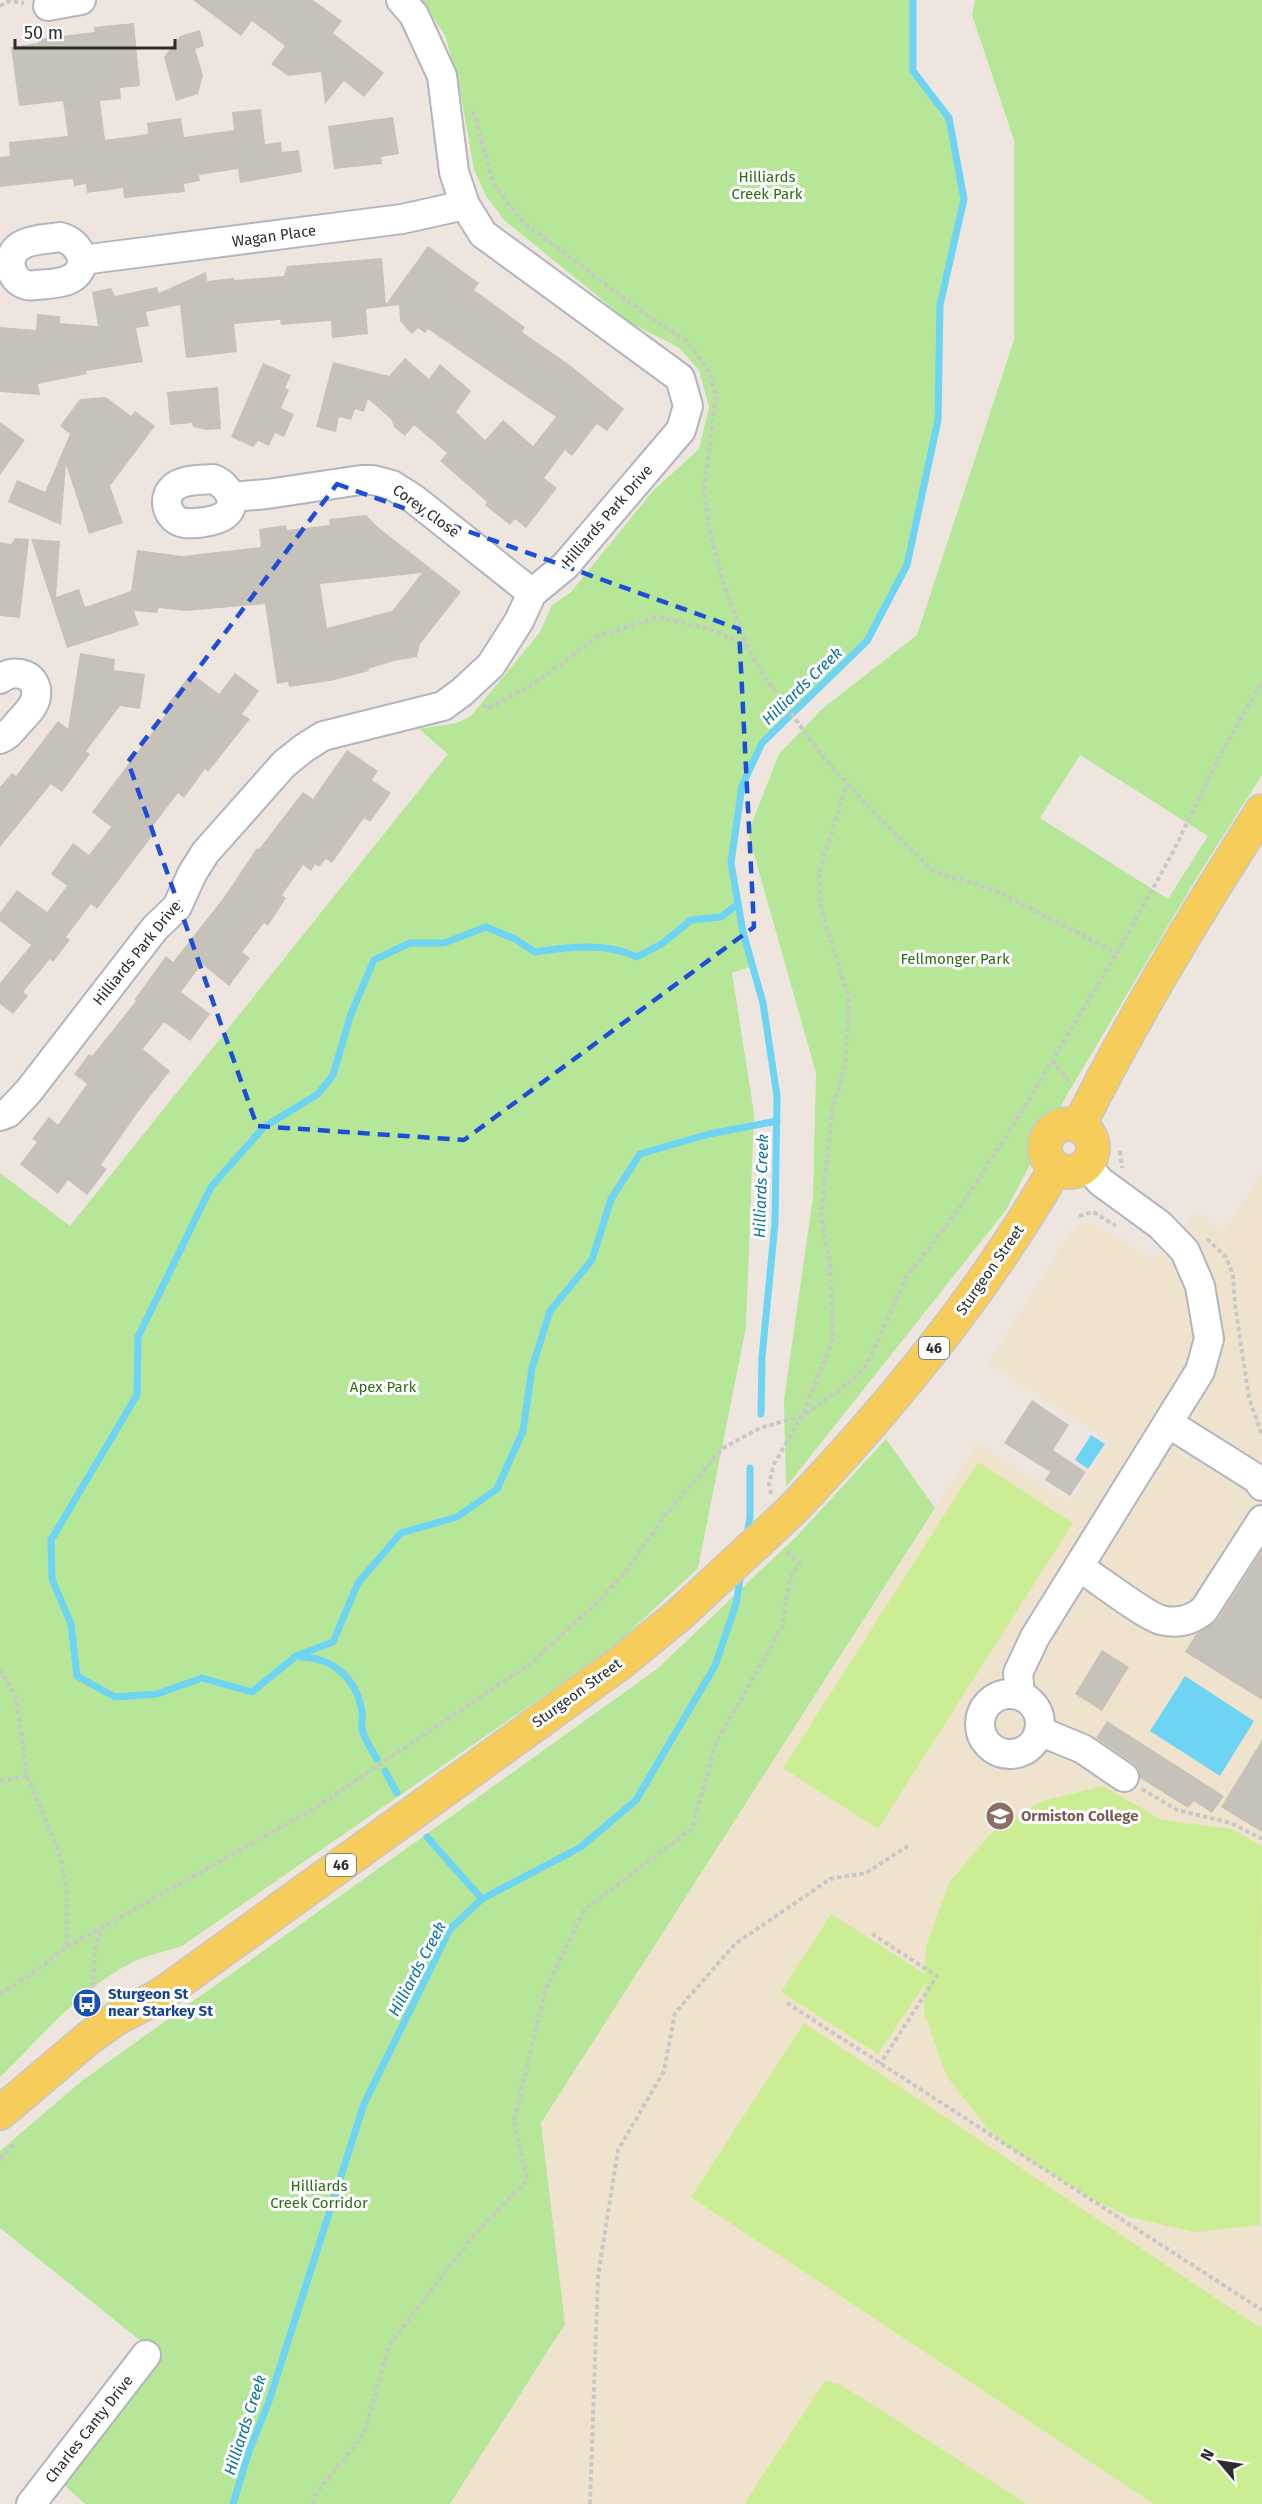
<svg xmlns="http://www.w3.org/2000/svg" width="1262" height="2504" font-family="'Fira Sans',sans-serif">
	<rect width="100%" height="100%" fill="#eee6de"/>
	<!-- education -->
	<path fill="#f0e3cd" d="M1262 1174V2504H450L565 2324 541 2123 978 1443 1070 1503 1110 1441 988 1363 1071 1232 1079 1225 1090 1222 1099 1226 1153 1260 1195 1212 1225 1230Z"/>
	<!-- green -->
	<g fill="#b6e698" fill-rule="evenodd">
		<path d="M421 0H913V71L949 118 964 199 940 305 938 420 907 565 867 641 763 743 742 786 731 863 743 932 753 966 732 973 754 1113 746 1327 698 1568 610 1650 182 1946C166 1951 148 1955 133 1962 80 1989 42 2036 0 2077V1173L70 1226 448 754 419 729 457 723 471 716 540 632 552 605 571 592 653 491 699 449 709 407 699 370 678 347 632 324 504 220 486 196 474 169 459 84 445 35Z"/>
		<path d="M975 0H1262V775L1199 874 1068 1093 1006 1210 786 1487 784 1400 813 1197 816 1073 748 833 779 754 822 709 917 635 1014 340V140L972 15ZM1080 755 1208 836 1168 899 1040 818Z"/>
		<path d="M886 1439 935 1508 541 2123 565 2324 450 2504H85L42 2465 142 2342 0 2228V2151L83 2080 657 1669 798 1535Z"/>
	</g>
	<!-- pitch -->
	<g fill="#cbee94">
		<path d="M978 1462 1073 1523 878 1829 783 1768Z"/>
		<path d="M1103 1786 1162 1820 1232 1829 1262 1846 1260 2225 1194 2232 1130 2217 1098 2202 1010 2148 986 2127 946 2075 924 2012 925 1984 878 2054 781 1992 831 1914 925 1974 926 1946 949 1883 989 1835 1042 1801Z"/>
		<path d="M804 2023 1262 2329V2504H1154L691 2197Z"/>
		<path d="M825 2381 839 2384 870 2403 1027 2504H744Z"/>
	</g>
	<!-- water -->
	<g fill="#6dd4f3">
		<path d="M1091 1435 1105 1444 1088 1469 1075 1460Z"/>
		<path d="M1185 1676 1254 1721 1220 1776 1150 1731Z"/>
	</g>
	<g fill="none" stroke-linecap="round" stroke-linejoin="round">
		<!-- stream -->
		<g stroke="#6dd4f3" stroke-width="7">
			<path d="M738 904 721 917 691 920 663 943 637 957C607 942 567 947 535 952L515 939 486 927 444 943H410L374 960 351 1014 333 1075 318 1094 264 1127 211 1187 138 1337 137 1395 51 1540 52 1579 71 1624 77 1676 115 1697 157 1694 202 1678 252 1692 296 1656 333 1642 358 1583 401 1533 457 1517 497 1489 523 1431 532 1368 550 1311 592 1260 611 1199 640 1154 709 1134 777 1121"/>
			<path d="M761 1414 762 1357 775 1223 777 1096 763 1003 743 932 731 863 742 786 762 743 867 641 907 565 938 420 940 305 964 199 949 118 913 71V0"/>
			<path d="M747 1536 750 1517V1468"/>
			<path d="M301 1657C333 1658 356 1678 362 1711 363 1717 361 1723 362 1729 364 1739 372 1750 377 1759"/>
			<path d="M385 1771 397 1793"/>
			<path d="M427 1837 482 1899"/>
			<path d="M233 2504 249 2451 268 2404 364 2104 450 1929 482 1899 581 1847 636 1800 715 1666 736 1604 741 1574"/>
		</g>
	</g>
	<!-- building -->
	<g fill="#c6c1b9" fill-rule="evenodd">
		<path d="M193 0H313L342 21 333 33 384 73 364 97 344 81 325 104 321 72 288 76 271 64 285 46 252 21 241 36Z"/>
		<path d="M134 23 140 86 120 88 121 99 100 101 105 140 148 134 147 123 181 118 184 137 234 130 232 112 261 109 265 144 281 142 282 152 299 150 302 172 240 183 238 169 199 175 200 181 184 184 185 192 124 198 123 188 87 193 86 184 74 186 73 179 0 187V157L10 156 9 142 68 136 63 101 19 106 11 47 38 43V39L94 32V27Z"/>
		<path d="M200 30 204 46 195 49 203 75 198 94 176 101 164 57 180 36Z"/>
		<path d="M393 117 399 154 381 157 382 164 334 169 328 126Z"/>
		<path d="M428 246 479 283 474 290 525 327 522 332 571 366 624 409 607 431 597 424 572 456 565 450 544 478 557 488 526 528 515 519 510 525 485 505 487 502 440 461 447 453 414 425 405 436 394 427 391 419 368 399 364 412 355 409 351 420 339 417 336 432 316 427 333 362 389 376 405 358 429 379 440 364 471 391 456 412 485 440 503 420 533 446 556 417 428 329 425 333 418 328 412 334 400 321 399 305 366 309 368 334 332 338 331 321 281 325 280 320 234 324 237 352 186 358 180 305 146 312 149 326 136 328 143 362 86 371 87 374 38 384 40 395 0 392V327L36 330 37 314 60 316V323L98 326 92 292 111 288 115 296 157 287 159 293 206 272 207 281 234 278V280L284 276 287 266 382 258 386 304Z"/>
		<path d="M263 363 291 375 285 388 289 390 281 408 294 414 284 437 275 433 269 446 258 441 253 447 231 437Z"/>
		<path d="M218 387 221 429 207 430 193 427 192 423 170 425 167 392Z"/>
		<path d="M106 397 131 416 135 411 155 426 110 486 123 523 89 534 66 465 61 525 8 502 17 480 45 492 70 434 60 426 80 399Z"/>
		<path d="M0 422 25 440 0 475Z"/>
		<path d="M366 515 379 528 461 592 420 644 417 657 394 661 368 669 369 671 330 681 289 687 288 682 277 684 265 604 186 611 159 608 157 613 134 611 139 625 67 648 31 539 60 541 56 597 79 589 85 607 131 591 137 550 182 556 261 547 259 529 286 525 287 530 330 525 329 519ZM422 573 392 611 327 628 320 584Z"/>
		<path d="M15 538 29 539 20 618 0 616V542L11 544Z"/>
		<path d="M80 653 115 659 114 670 145 674 140 709 120 706 86 751 90 754 62 792 51 784 0 847V787L12 773 16 776 58 721 68 729Z"/>
		<path d="M191 673 219 694 235 673 259 691 242 714 250 719 208 772 205 769 184 798 178 793 152 827 156 831 97 909 91 904 66 937 70 940 53 962 50 959 23 992 28 996 13 1014 0 1004V983L31 945 0 921V913L17 890 47 912 67 886 51 874 73 843 89 855 111 827 92 812 167 713H161Z"/>
		<path d="M347 750 378 771 372 780 391 793 370 822 364 818 332 863 326 859 319 867 315 864 311 871 303 865 282 895 286 898 268 926 264 923 242 952 250 958 229 986 202 964 181 992 210 1014 190 1041 164 1022 143 1049 170 1071 138 1112 101 1165 107 1169 87 1195 68 1180 58 1194 20 1164 37 1142 32 1139 49 1117 58 1125 87 1084 74 1074 89 1054 92 1056 136 1001 134 1000 166 956 173 962 225 896 257 848 259 849 303 792 313 799Z"/>
		<path d="M1032 1400 1069 1425 1053 1450 1086 1472 1070 1496 1045 1480 1050 1472 1004 1443Z"/>
		<path d="M1262 1550V1700L1185 1652 1196 1634 1218 1619Z"/>
		<path d="M1102 1650 1129 1667 1102 1711 1075 1694Z"/>
		<path d="M1107 1721 1224 1796 1212 1813 1194 1801 1188 1808 1140 1778 1139 1770 1134 1764 1096 1738Z"/>
		<path d="M1262 1740V1832L1221 1807Z"/>
	</g>
	<g fill="none" stroke-linecap="round" stroke-linejoin="round">
		<!-- minor casing -->
		<g stroke="#b2b5c0" stroke-width="32">
			<g id="minor">
				<path d="M48 6 81 0"/>
				<path d="M60 237C82 242 92 270 68 280 59 284 46 284 36 285 11 290 0 254 24 244 34 239 49 239 60 237Z"/>
				<path d="M82 260 402 219 465 205"/>
				<path d="M213 479C232 486 241 511 217 519 209 522 193 524 185 523 168 521 161 499 173 488 182 479 201 480 213 479Z"/>
				<path d="M231 497 267 494 361 480H373L392 485 414 499 532 593"/>
				<path d="M0 679C15 667 39 675 36 696 35 707 24 716 18 723 12 730 8 736 0 739"/>
				<path d="M0 1116 8 1113 28 1092 155 928 177 907 192 874 205 853 284 764 304 748 323 736 443 706 462 692 491 665 519 621 532 593 565 566 681 430 688 406 680 378 483 234 465 205 454 172 442 76 414 15 401 0"/>
				<path d="M1168 1423 1257 1479 1262 1486"/>
				<path d="M1079 1567C1095 1577 1147 1617 1161 1620 1177 1624 1191 1621 1204 1610L1262 1520"/>
				<circle cx="1010" cy="1724" r="30"/>
				<path d="M1020 1695 1018 1673 1035 1637 1200 1371 1209 1339 1200 1286 1185 1251 1160 1225 1101 1182 1086 1166"/>
				<path d="M1039 1731 1083 1749 1124 1777"/>
				<path d="M31 2504 146 2355"/>
			</g>
		</g>
		<!-- major casing -->
		<g stroke="#c8c8c8" stroke-width="36">
			<g id="major">
				<circle cx="1069" cy="1148" r="24"/>
				<path d="M1079 1126C1133 1017 1197 913 1262 811"/>
				<path d="M791 1511C891 1407 983 1294 1055 1169"/>
				<path d="M0 2113 90 2037 117 2018 161 1995 619 1664 680 1614"/>
			</g>
		</g>
		<!-- path -->
		<g stroke="#c8c8c8" stroke-width="4" stroke-dasharray="4.5 3" stroke-linecap="butt">
			<path d="M0 6 10 1 24 3"/>
			<path d="M473 111 494 185 523 222 641 311 686 341 707 367 716 396 704 488 709 530 724 585 747 646 764 676 823 757 887 826 935 872 994 890 1117 953"/>
			<path d="M483 705 488 709 536 682 599 636 658 617 713 630 747 646"/>
			<path d="M1052 1061 1071 1084"/>
			<path d="M1120 1151 1122 1168"/>
			<path d="M1079 1216 1093 1212 1116 1226"/>
			<path d="M1207 1239 1226 1257 1233 1275 1235 1305 1249 1398 1262 1435"/>
			<path d="M771 1494 769 1483 774 1464 802 1416 833 1339 830 1264 821 1218 832 1110 845 1066 849 999 821 909 819 873 847 783"/>
			<path d="M0 1669 16 1697 27 1776 58 1850 67 1887V1947"/>
			<path d="M0 1781 27 1776"/>
			<path d="M1142 1789 1177 1810 1231 1823 1262 1839"/>
			<path d="M872 1934 937 1976 880 2064"/>
			<path d="M0 1994 36 1971 67 1947 315 1808 528 1665 596 1604 624 1574 666 1514 723 1448 760 1428 802 1416 840 1390 865 1368 907 1276 957 1212 1016 1121 1117 953 1171 856 1219 757 1262 681"/>
			<path d="M92 2002 95 1949 101 1930"/>
			<path d="M787 2003 1262 2310"/>
			<path d="M0 2159 15 2144"/>
			<path d="M313 2504 314 2496 364 2434 389 2345 475 2234 527 2180 514 2121 545 1991 585 1909 692 1829 716 1743 782 1627 790 1579 800 1563 785 1551"/>
			<path d="M590 2504 598 2276 618 2150 664 2071 675 2013 735 1944 830 1879 866 1873 911 1844"/>
		</g>
		<!-- minor -->
		<use href="#minor" stroke="#fff" stroke-width="28"/>
		<!-- major -->
		<use href="#major" stroke="#f6cd5b" stroke-width="33"/>
		<!-- major-bridge casing -->
		<g stroke="#c8c8c8" stroke-width="36" stroke-linecap="butt">
			<path id="major-bridge" d="M680 1614 791 1511"/>
		</g>
		<!-- major-bridge -->
		<use href="#major-bridge" stroke="#f6cd5b" stroke-width="33"/>
	</g>
	<!-- marked area -->
	<path fill="none" stroke="#1d4ed8" stroke-width="4.5" stroke-dasharray="12 8" stroke-linejoin="round" d="M337 484 739 629 754 927 464 1140 257 1126 128 762Z"/>
	<!-- icons -->
	<defs>
		<g id="school-disc" transform="scale(1.5)"><circle r="9.5" fill="#8d6e63" stroke="#fff"/><path d="M0-5L7-2L0 1L-7-2ZM-4 1L0 2.5L4 1V4Q0 6-4 4Z" fill="#fff"/></g>
		<g id="bus-disc" transform="scale(1.5)"><circle r="9.5" fill="#1a4fb4" stroke="#fff"/><path d="M-5-6H5V4H4V6H2V4H-2V6H-4V4H-5ZM-3.5-4V0h7V-4ZM-3.5 1.2v1.5H-2V1.2ZM2 1.2v1.5H3.5V1.2Z" fill="#fff"/></g>
	</defs>
	<g fill-rule="evenodd">
		<use href="#school-disc" x="1000" y="1816"/>
		<use href="#bus-disc" x="87" y="2003"/>
	</g>
	<g text-anchor="middle" dominant-baseline="central" stroke-width="6" stroke-linejoin="round" paint-order="stroke">
		<!-- shield labels -->
		<g fill="#fff" stroke="#6b6b6b" stroke-width="1.5">
			<rect x="919" y="1337" width="30" height="22" rx="4.5"/>
			<rect x="326" y="1854" width="30" height="22" rx="4.5"/>
		</g>
		<g font-size="14" font-weight="bold" fill="#2c2c2c">
			<text x="934" y="1348">46</text>
			<text x="341" y="1865">46</text>
		</g>
		<!-- park labels -->
		<g font-size="15" fill="#2c6d18" stroke="#fff">
			<text x="767" y="177">Hilliards<tspan x="767" dy="17">Creek Park</tspan></text>
			<text x="955" y="959">Fellmonger Park</text>
			<text x="383" y="1387">Apex Park</text>
			<text x="319" y="2186">Hilliards<tspan x="319" dy="17">Creek Corridor</tspan></text>
		</g>
		<!-- street labels -->
		<g font-size="15" fill="#2c2c2c" stroke="#fff">
			<text transform="translate(274 236) rotate(-8)">Wagan Place</text>
			<text transform="translate(426 511) rotate(36)">Corey Close</text>
			<text transform="translate(607 516) rotate(-49)">Hilliards Park Drive</text>
			<text transform="translate(137 953) rotate(-51)">Hilliards Park Drive</text>
			<text transform="translate(990 1270) rotate(-55)">Sturgeon Street</text>
			<text transform="translate(577 1693) rotate(-36)">Sturgeon Street</text>
			<text transform="translate(89 2429) rotate(-52)">Charles Canty Drive</text>
		</g>
		<!-- education labels -->
		<g font-size="15" font-weight="bold" fill="#785e54" stroke="#fff" text-anchor="start">
			<text x="1021" y="1816">Ormiston College</text>
		</g>
		<!-- transit labels -->
		<g font-size="15" font-weight="bold" fill="#164399" stroke="#fff" text-anchor="start">
			<text x="108" y="1994">Sturgeon St<tspan x="108" dy="17">near Starkey St</tspan></text>
		</g>
		<!-- water labels -->
		<g font-size="16" font-style="italic" fill="#0873a3" stroke="#fff">
			<text transform="translate(802 686) rotate(-44)">Hilliards Creek</text>
			<text transform="translate(761 1186) rotate(-88)">Hilliards Creek</text>
			<text transform="translate(417 1969) rotate(-62)">Hilliards Creek</text>
			<text transform="translate(245 2425) rotate(-72)">Hilliards Creek</text>
		</g>
	</g>
	<!-- north arrow -->
	<g transform="translate(1220 2462) rotate(299)" stroke="#ffffff" stroke-width="4.5" paint-order="stroke">
	<path d="M0-4.5L10 22L0 15L-10 22Z" fill="#2c2c2c"/>
	<text y="-9" font-size="16" font-weight="bold" text-anchor="middle" fill="#2c2c2c">N</text>
	</g>
	<!-- scale -->
	<path d="M15 39v9h160v-9" fill="none" stroke="#2c2c2c" stroke-width="3"/>
	<text x="24" y="39" font-size="18" fill="#2c2c2c" stroke="#ffffff" stroke-width="4.5" paint-order="stroke">50 m</text>
</svg>
